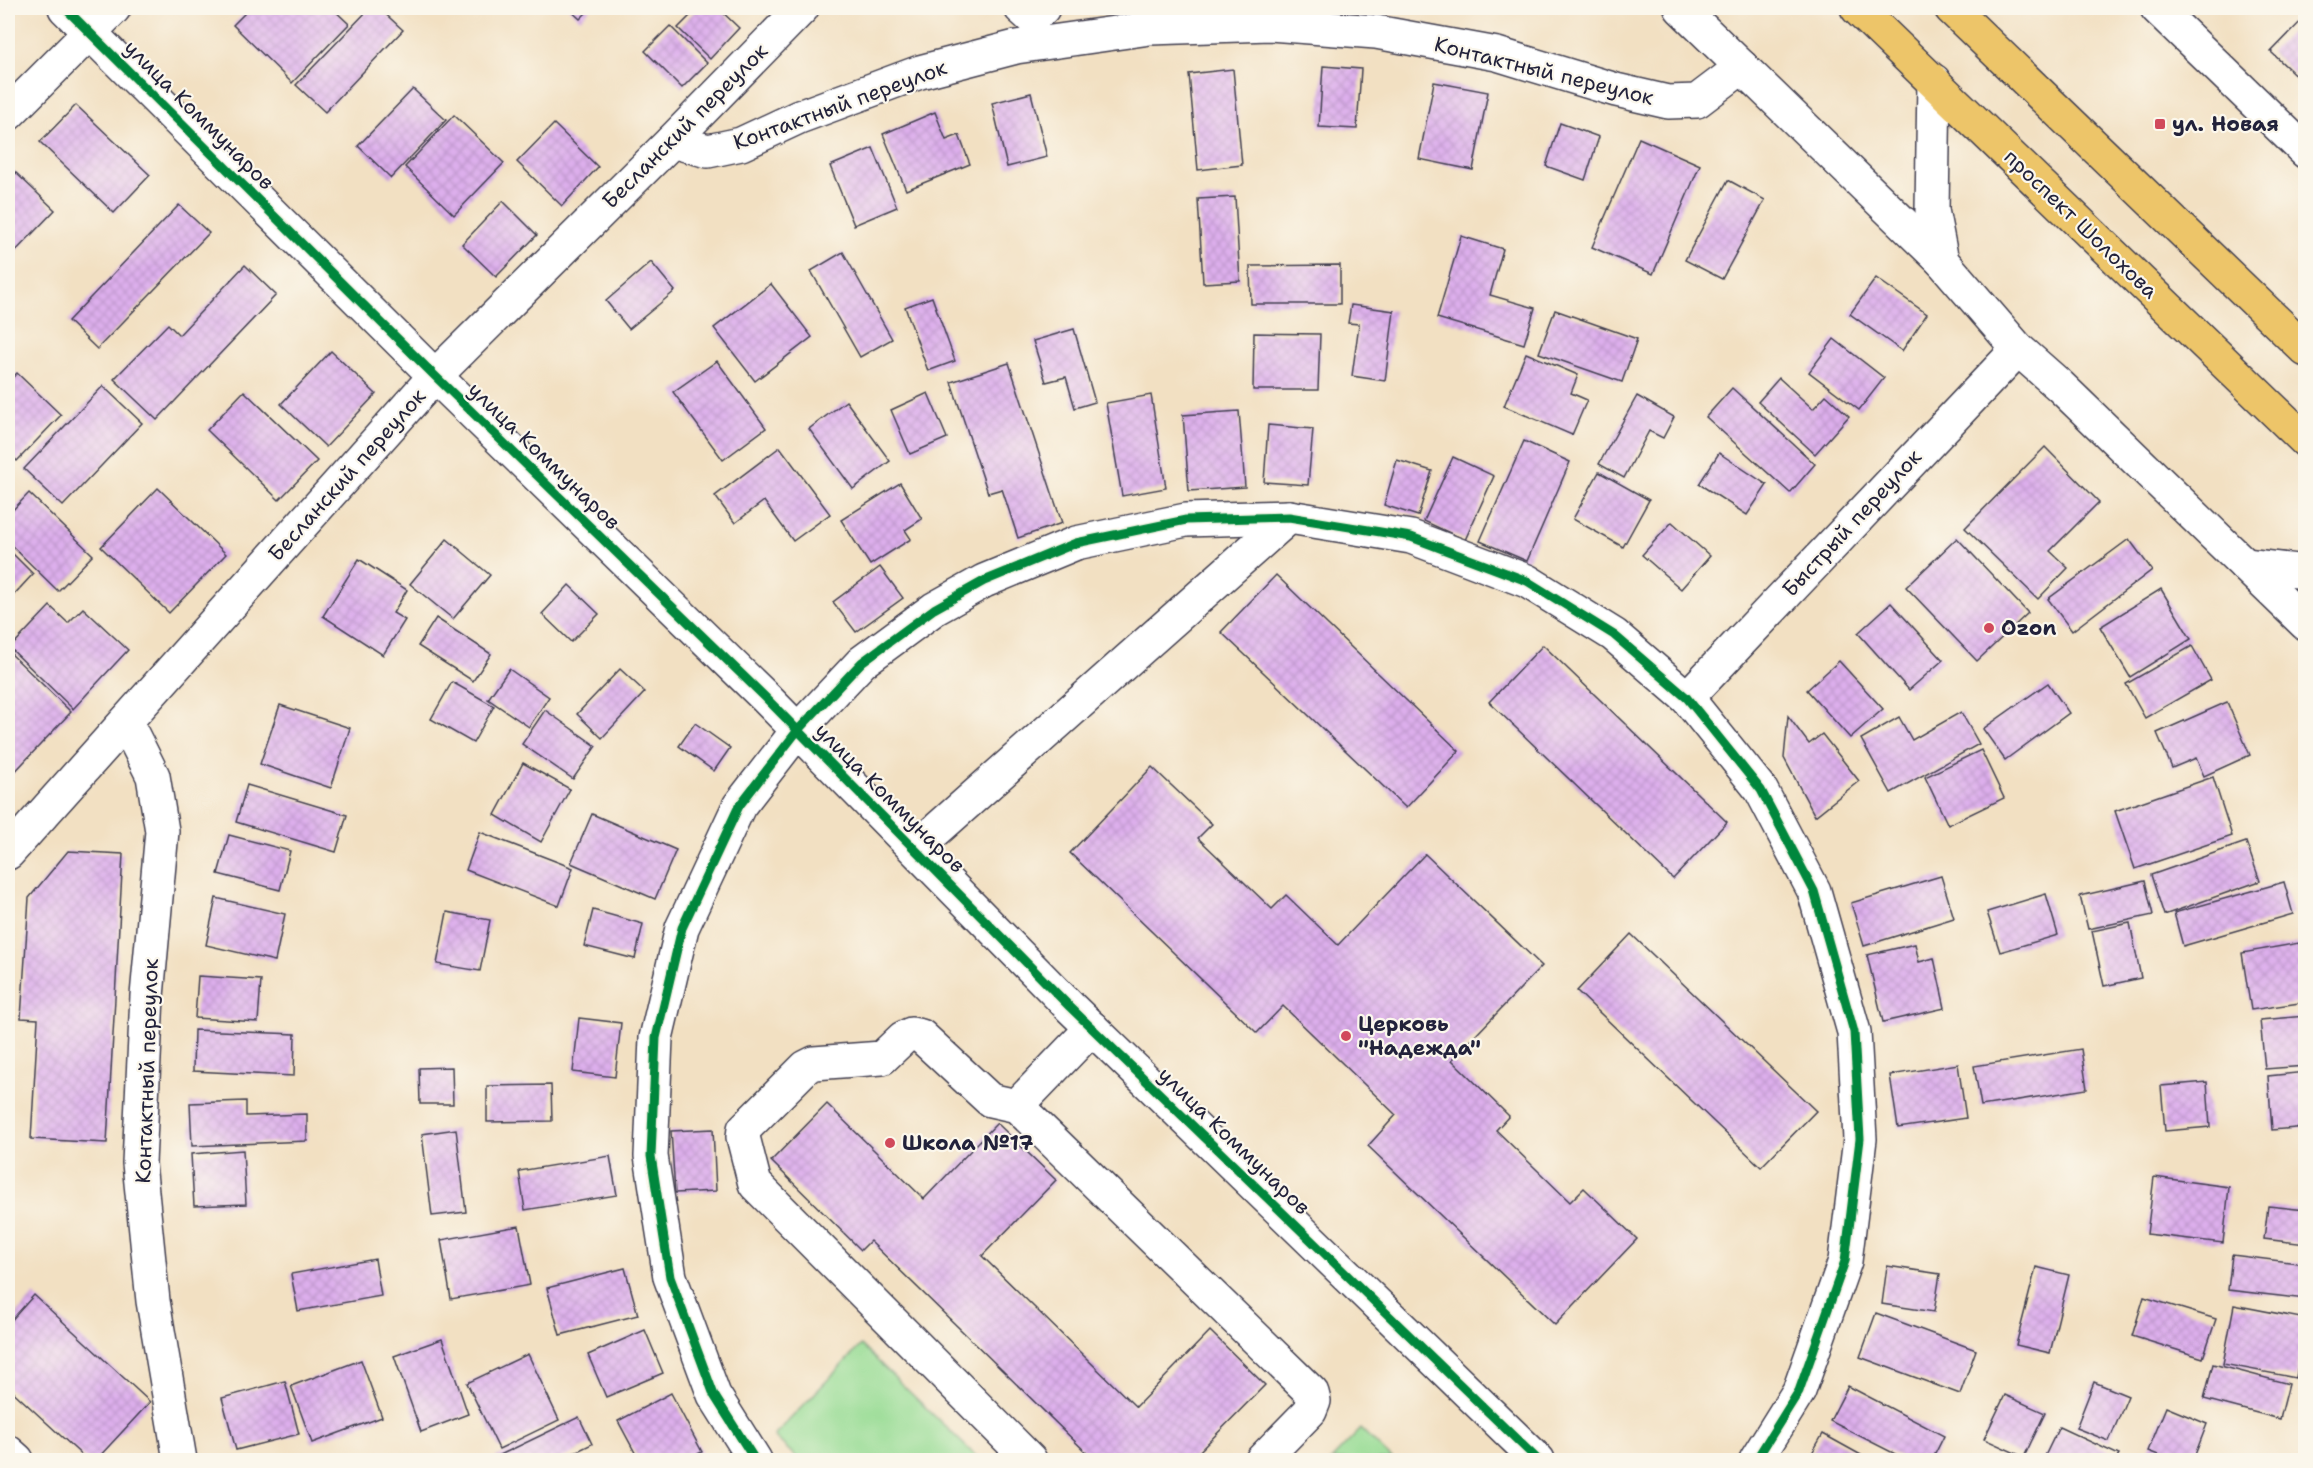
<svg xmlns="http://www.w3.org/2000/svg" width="2313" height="1468" font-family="'Shantell Sans',sans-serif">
	<defs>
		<pattern id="building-cross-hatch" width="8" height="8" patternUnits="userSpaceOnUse" patternTransform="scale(1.5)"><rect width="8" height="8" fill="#ddafec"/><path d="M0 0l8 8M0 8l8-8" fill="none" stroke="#bd96cb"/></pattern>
	</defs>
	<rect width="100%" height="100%" fill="#fbf7ec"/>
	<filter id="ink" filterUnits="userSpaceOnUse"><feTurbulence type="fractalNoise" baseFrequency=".0167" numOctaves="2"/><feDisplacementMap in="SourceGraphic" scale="12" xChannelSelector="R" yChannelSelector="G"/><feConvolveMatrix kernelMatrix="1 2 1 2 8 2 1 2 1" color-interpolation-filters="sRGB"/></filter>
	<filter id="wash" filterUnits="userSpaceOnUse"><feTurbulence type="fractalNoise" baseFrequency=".008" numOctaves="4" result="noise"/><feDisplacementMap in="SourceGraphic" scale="24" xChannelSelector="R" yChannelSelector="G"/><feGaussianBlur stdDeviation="1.35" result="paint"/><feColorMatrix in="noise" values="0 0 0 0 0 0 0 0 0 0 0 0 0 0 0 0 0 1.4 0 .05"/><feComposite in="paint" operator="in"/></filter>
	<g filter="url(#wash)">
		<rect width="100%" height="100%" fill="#f2e0c2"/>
		<!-- green -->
		<g fill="#98dc94" stroke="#5d7f68" stroke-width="1.5">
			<path d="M861 1345 980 1460H799L774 1436Z"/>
			<path d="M1361 1429 1393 1460H1331Z"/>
		</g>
		<g id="blocks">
			<!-- building -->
			<g fill="url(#building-cross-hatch)">
				<path d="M250 8H332L349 24 292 83 233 25Z"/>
				<path d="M370 8H379L403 30 325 112 296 85Z"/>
				<path d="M568 8H591L580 19Z"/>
				<path d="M698 8H718L739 28 710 59 678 28Z"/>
				<path d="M2306 16V85L2271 52Z"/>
				<path d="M670 26 707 63 682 88 645 51Z"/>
				<path d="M1323 66 1361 69 1357 129 1319 127Z"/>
				<path d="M1233 69 1242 165 1198 170 1189 74Z"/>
				<path d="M1434 82 1488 92 1473 170 1419 159Z"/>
				<path d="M413 89 446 120 391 178 358 146Z"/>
				<path d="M1031 93 1047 157 1007 167 992 103Z"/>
				<path d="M76 105 150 175 114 213 40 142Z"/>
				<path d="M935 112 946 140 959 135 970 164 906 190 883 134Z"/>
				<path d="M454 115 504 163 454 215 405 167Z"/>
				<path d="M1560 123 1599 137 1585 180 1546 166Z"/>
				<path d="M554 124 598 167 562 206 517 162Z"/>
				<path d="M1639 138 1700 165 1653 274 1592 247Z"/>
				<path d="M873 148 897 207 854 225 830 166Z"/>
				<path d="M14 171 55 210 10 257 8 255V178Z"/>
				<path d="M1728 180 1765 200 1722 279 1685 260Z"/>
				<path d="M1235 197 1240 281 1203 283 1198 199Z"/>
				<path d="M503 201 537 235 496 277 462 244Z"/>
				<path d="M179 205 209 233 97 349 68 321Z"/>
				<path d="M1461 236 1503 249 1490 295 1535 308 1524 344 1437 318Z"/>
				<path d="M843 252 892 339 860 357 811 271Z"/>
				<path d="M651 262 675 291 629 329 606 301Z"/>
				<path d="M245 265 276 295 157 420 114 379 168 324 179 335Z"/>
				<path d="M1340 265V304H1251L1250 266Z"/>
				<path d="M1876 278 1927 314 1902 351 1850 314Z"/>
				<path d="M771 284 812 337 755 381 714 328Z"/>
				<path d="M932 297 955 361 928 371 905 307Z"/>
				<path d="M1351 305 1394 311 1385 381 1352 376 1359 324 1348 323Z"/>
				<path d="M1555 310 1637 339 1622 382 1539 353Z"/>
				<path d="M1074 329 1095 402 1075 408 1066 377 1046 382 1033 341Z"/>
				<path d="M1254 333 1320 334 1318 390H1253Z"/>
				<path d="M1834 339 1884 378 1859 410 1809 372Z"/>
				<path d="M331 351 376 394 326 447 281 404Z"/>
				<path d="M1526 353 1578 375 1571 393 1587 400 1572 435 1504 406Z"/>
				<path d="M717 361 766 428 723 460 673 392Z"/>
				<path d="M1009 363 1062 523 1018 538 1002 489 988 493 951 382Z"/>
				<path d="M17 373 61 415 17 461 8 452V382Z"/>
				<path d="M1779 378 1813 409 1826 395 1849 416 1815 454 1758 402Z"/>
				<path d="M103 386 142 423 63 506 24 469Z"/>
				<path d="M1732 388 1815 464 1790 493 1706 417Z"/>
				<path d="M244 391 317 461 279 500 207 430Z"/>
				<path d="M928 393 947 438 910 454 891 410Z"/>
				<path d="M1151 395 1166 488 1122 496 1106 403Z"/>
				<path d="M1637 396 1674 417 1663 438 1649 431 1624 478 1599 464Z"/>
				<path d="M846 401 890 461 853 489 809 429Z"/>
				<path d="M1239 411 1245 487 1189 491 1183 415Z"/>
				<path d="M1268 425 1313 429 1308 485 1264 482Z"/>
				<path d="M1524 441 1570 462 1527 561 1480 541Z"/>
				<path d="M780 447 830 514 793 541 764 501 735 523 715 496Z"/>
				<path d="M2045 447 2099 502 2050 551 2068 568 2038 599 1965 528Z"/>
				<path d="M1719 453 1767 485 1747 515 1699 484Z"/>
				<path d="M1453 457 1494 476 1465 540 1424 521Z"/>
				<path d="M1397 460 1432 471 1418 516 1384 505Z"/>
				<path d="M1599 472 1649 500 1623 547 1573 519Z"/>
				<path d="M900 483 922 519 905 530 911 539 870 565 841 520Z"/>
				<path d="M158 488 226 554 169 613 101 547Z"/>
				<path d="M29 493 93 555 58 591 8 542V515Z"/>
				<path d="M1672 522 1710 556 1681 589 1642 555Z"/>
				<path d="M1957 538 2028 613 1977 661 1906 587Z"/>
				<path d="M447 539 490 575 453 619 410 584Z"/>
				<path d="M2129 539 2152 570 2072 631 2048 599Z"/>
				<path d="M8 549 33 574 8 601Z"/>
				<path d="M359 559 407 590 393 613 405 620 383 655 323 616Z"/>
				<path d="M880 567 903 598 856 632 833 602Z"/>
				<path d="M1276 575 1459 751 1406 808 1221 632Z"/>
				<path d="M569 585 599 614 571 642 542 614Z"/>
				<path d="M2161 589 2191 639 2130 677 2100 627Z"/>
				<path d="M1891 603 1943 660 1909 690 1858 633Z"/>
				<path d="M50 606 68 623 83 608 128 650 73 709 10 648Z"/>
				<path d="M436 618 491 654 473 681 418 646Z"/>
				<path d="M1543 645 1727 822 1673 879 1489 702Z"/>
				<path d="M2192 646 2211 680 2145 718 2126 684Z"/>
				<path d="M8 651 71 712 8 779Z"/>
				<path d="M1839 661 1883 709 1850 738 1807 690Z"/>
				<path d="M509 669 549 697 529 727 488 699Z"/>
				<path d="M620 669 645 692 602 738 577 714Z"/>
				<path d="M452 682 494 706 473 743 431 719Z"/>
				<path d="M2048 683 2069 713 2005 760 1983 729Z"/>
				<path d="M2227 702 2250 755 2204 776 2196 758 2172 768 2157 733Z"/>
				<path d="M280 705 350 728 331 788 260 764Z"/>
				<path d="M545 710 596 746 573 779 522 744Z"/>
				<path d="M1961 712 1979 744 1891 793 1861 739 1899 717 1912 740Z"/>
				<path d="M1788 716 1809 744 1822 734 1859 781 1815 816 1784 758Z"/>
				<path d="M695 723 730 748 714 771 679 746Z"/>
				<path d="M1981 750 2004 798 1948 825 1925 777Z"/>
				<path d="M523 763 570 789 541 842 495 815Z"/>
				<path d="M1152 767 1212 824 1198 838 1272 909 1286 895 1338 945 1425 854 1542 966 1452 1060 1509 1116 1496 1130 1570 1202 1584 1188 1637 1239 1555 1325 1368 1146 1396 1115 1283 1006 1257 1033 1070 853Z"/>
				<path d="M2213 777 2232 836 2135 869 2115 811Z"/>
				<path d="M247 785 347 815 336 852 236 822Z"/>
				<path d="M592 814 676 850 655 899 571 863Z"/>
				<path d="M480 832 573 868 559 906 466 870Z"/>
				<path d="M229 835 290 851 280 890 218 874Z"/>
				<path d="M2246 842 2260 881 2164 915 2151 875Z"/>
				<path d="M68 851 123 854 107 1143 31 1139 38 1019 21 1018 29 898Z"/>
				<path d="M1941 876 1954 918 1864 946 1851 903Z"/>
				<path d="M2145 881 2153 915 2088 929 2080 896Z"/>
				<path d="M2284 882 2293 914 2183 946 2174 913Z"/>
				<path d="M2046 894 2058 935 2000 952 1987 912Z"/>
				<path d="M216 898 285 914 275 961 206 945Z"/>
				<path d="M593 910 643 924 635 959 584 946Z"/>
				<path d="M447 912 490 920 480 971 437 964Z"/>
				<path d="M2130 923 2141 978 2104 986 2092 931Z"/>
				<path d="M1631 934 1816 1111 1761 1167 1577 991Z"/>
				<path d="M2299 943 2306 987V1002L2251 1010 2242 953Z"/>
				<path d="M1915 944 1919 962 1934 958 1945 1008 1883 1022 1867 955Z"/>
				<path d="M198 976 261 980 258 1022 195 1018Z"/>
				<path d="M2306 1016V1066L2265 1069 2260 1020Z"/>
				<path d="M579 1018 621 1023 615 1077 573 1072Z"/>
				<path d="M194 1030 295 1034 294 1076 193 1071Z"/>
				<path d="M2081 1049 2087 1089 1981 1106 1974 1066Z"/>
				<path d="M1958 1064 1966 1118 1898 1128 1890 1075Z"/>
				<path d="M452 1067 453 1104H420L419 1068Z"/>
				<path d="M2306 1072V1127L2272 1130 2268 1076Z"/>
				<path d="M2207 1082 2210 1127 2165 1131 2161 1086Z"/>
				<path d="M551 1085 552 1121 487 1122V1086Z"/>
				<path d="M246 1101V1116L307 1114V1141L192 1146 190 1103Z"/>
				<path d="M827 1104 924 1199 997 1123 1056 1180 982 1256 1136 1407 1210 1331 1265 1385 1191 1460H1094L870 1241 861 1250 771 1161Z"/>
				<path d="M456 1129 466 1212 432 1216 422 1134Z"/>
				<path d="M713 1129 716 1191 675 1193 671 1131Z"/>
				<path d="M243 1150 246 1204 194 1206 191 1154Z"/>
				<path d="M610 1156 617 1195 525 1210 519 1171Z"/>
				<path d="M2154 1177 2229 1187 2223 1243 2147 1234Z"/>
				<path d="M2268 1206 2306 1210V1244L2264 1239Z"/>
				<path d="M519 1226 530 1285 451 1299 441 1240Z"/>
				<path d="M2232 1255 2306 1264V1299L2228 1290Z"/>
				<path d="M375 1259 381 1296 298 1311 291 1274Z"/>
				<path d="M1887 1266 1940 1274 1934 1312 1882 1304Z"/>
				<path d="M2036 1267 2069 1275 2050 1353 2016 1345Z"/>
				<path d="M625 1268 638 1315 560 1335 547 1288Z"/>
				<path d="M34 1295 150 1402 96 1460H87L8 1387V1324Z"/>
				<path d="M2144 1297 2216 1319 2203 1358 2132 1336Z"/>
				<path d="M2234 1305 2306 1319 2296 1378 2223 1364Z"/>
				<path d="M1876 1313 1976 1350 1960 1394 1860 1357Z"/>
				<path d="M645 1330 663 1373 606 1397 588 1355Z"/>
				<path d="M442 1339 468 1414 421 1432 394 1356Z"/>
				<path d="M528 1354 559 1420 499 1449 467 1383Z"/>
				<path d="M361 1360 382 1417 312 1443 291 1386Z"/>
				<path d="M2213 1364 2289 1384 2280 1419 2204 1399Z"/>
				<path d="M285 1381 299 1434 236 1450 222 1398Z"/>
				<path d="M2094 1382 2128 1396 2109 1441 2076 1428Z"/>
				<path d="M1848 1386 1944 1436 1932 1460H1907L1830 1421Z"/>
				<path d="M671 1393 702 1452 685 1460H639L618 1421Z"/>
				<path d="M2005 1395 2045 1413 2024 1457 1984 1439Z"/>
				<path d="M2166 1407 2207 1424 2193 1460H2171L2148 1451Z"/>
				<path d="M579 1417 592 1444 559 1460H497L496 1457Z"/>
				<path d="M2059 1427 2119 1455 2116 1460H2043Z"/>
				<path d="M1823 1434 1870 1460H1808Z"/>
			</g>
		</g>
	</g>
	<g filter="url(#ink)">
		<use href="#blocks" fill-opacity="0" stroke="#413e4f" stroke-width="1.5"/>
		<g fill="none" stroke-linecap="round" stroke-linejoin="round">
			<!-- minor casing -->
			<g stroke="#413e4f" stroke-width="36">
				<g id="minor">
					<path d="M65 8 435 376 765 697 1070 1007 1538 1460"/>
					<path d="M1021 8 1032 18 1043 8"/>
					<path d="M1681 8 1942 261 2018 349 2060 386 2306 624"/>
					<path d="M2157 8 2306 152"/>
					<path d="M1934 81 1932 210 1942 261"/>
					<path d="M8 114 114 8"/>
					<path d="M672 141 708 151 741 144 799 117 920 72 1016 47 1150 28 1270 24 1376 32 1497 54 1616 90 1668 102 1697 101 1742 67"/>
					<path d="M2245 565 2306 572"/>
					<path d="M1687 698 2018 349"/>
					<path d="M126 722 153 776 162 831 147 996 139 1163 153 1301 180 1460"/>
					<path d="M915 849 1289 517"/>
					<path d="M8 853 435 376 672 141 802 8"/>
					<path d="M1017 1106 1092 1028"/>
					<path d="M8 1452 17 1460"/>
					<path d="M755 1460 714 1395 670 1277 651 1156 656 1038 682 928 739 806 798 730 862 662 934 609 984 581 1076 543 1186 520 1289 517 1411 537 1527 581 1614 635 1687 698 1761 790 1814 891 1854 1032 1860 1139 1845 1261 1799 1391 1756 1460"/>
					<path d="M1030 1460 755 1184 743 1137 744 1129 806 1067 814 1063 882 1058 903 1038 911 1034 921 1036 990 1100 1017 1106 1312 1393 1314 1401 1310 1411 1262 1460"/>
				</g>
			</g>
			<!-- major casing -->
			<g stroke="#413e4f" stroke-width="36">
				<g id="major">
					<path d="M1857 8 2306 441"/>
					<path d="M1951 8 2306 350"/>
				</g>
			</g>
			<!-- minor -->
			<use href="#minor" stroke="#fff" stroke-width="33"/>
			<!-- major -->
			<use href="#major" stroke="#edc569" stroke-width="33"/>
			<!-- cycleway casing -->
			<g stroke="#fbf7ec" stroke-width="13">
				<g id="cycleway">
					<path d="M65 8 435 376 765 697 1070 1007 1538 1460"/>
					<path d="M755 1460 714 1395 670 1277 651 1156 656 1038 682 928 739 806 798 730 862 662 934 609 984 581 1076 543 1186 520 1289 517 1411 537 1527 581 1614 635 1687 698 1761 790 1814 891 1854 1032 1860 1139 1845 1261 1799 1391 1756 1460"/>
				</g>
			</g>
			<!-- cycleway -->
			<use href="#cycleway" stroke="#00873e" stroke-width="9"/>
		</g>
	</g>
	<!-- markers -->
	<g fill="#d1495b" stroke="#fbf7ec" stroke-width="2">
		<rect x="2154" y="118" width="12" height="12" rx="3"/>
		<circle cx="1989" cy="628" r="6"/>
		<circle cx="1346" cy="1036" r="6"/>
		<circle cx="890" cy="1143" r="6"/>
	</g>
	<g text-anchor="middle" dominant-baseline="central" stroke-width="4.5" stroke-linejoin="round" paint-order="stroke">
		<!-- street labels -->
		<g font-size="21" fill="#22223b" stroke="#fbf7ec">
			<text transform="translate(1544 71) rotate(14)">Контактный переулок</text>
			<text transform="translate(840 105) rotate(-20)">Контактный переулок</text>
			<text transform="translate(199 115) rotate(45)">улица Коммунаров</text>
			<text transform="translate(685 126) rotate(-45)">Бесланский переулок</text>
			<text transform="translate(2081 224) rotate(44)">проспект Шолохова</text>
			<text transform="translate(544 456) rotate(44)">улица Коммунаров</text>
			<text transform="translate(347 475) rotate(-48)">Бесланский переулок</text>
			<text transform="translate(1852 523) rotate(-47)">Быстрый переулок</text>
			<text transform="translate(890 798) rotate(45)">улица Коммунаров</text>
			<text transform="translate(147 1071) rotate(-88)">Контактный переулок</text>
			<text transform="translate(1234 1141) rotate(44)">улица Коммунаров</text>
		</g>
		<!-- poi labels -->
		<g font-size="21" font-weight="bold" fill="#22223b" stroke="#fbf7ec" text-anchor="start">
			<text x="2172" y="124">ул. Новая</text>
			<text x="2001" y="628">Ozon</text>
			<text x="1358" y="1024">Церковь<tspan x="1358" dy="24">"Надежда"</tspan></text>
			<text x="902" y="1143">Школа №17</text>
		</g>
	</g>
	<!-- margin -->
	<rect width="2313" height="1468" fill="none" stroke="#fbf7ec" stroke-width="30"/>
</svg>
